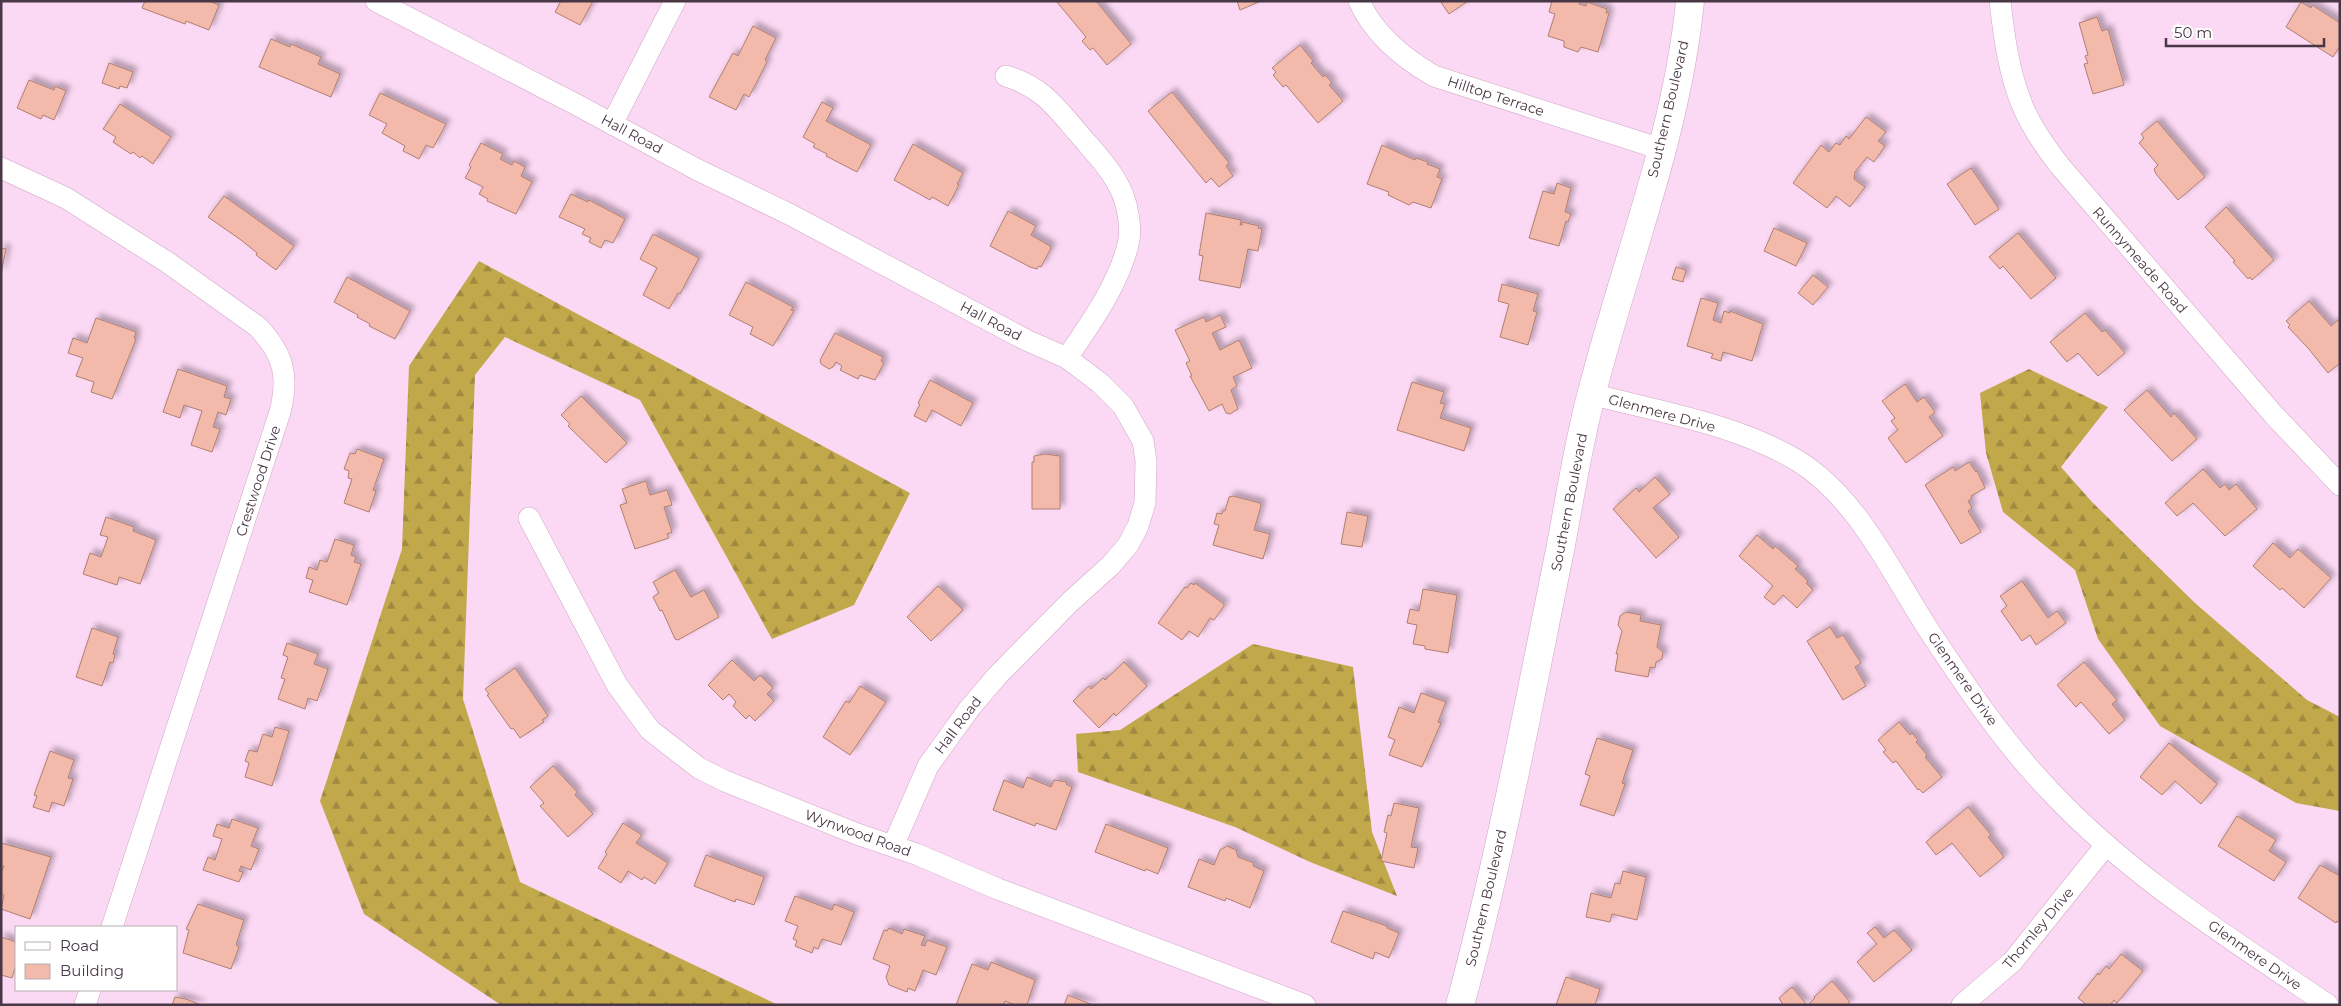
<svg xmlns="http://www.w3.org/2000/svg" width="2341" height="1006" font-family="Montserrat,sans-serif">
	<defs>
		<pattern id="forest-firs" width="22" height="20" patternUnits="userSpaceOnUse" patternTransform="scale(1.25)"><rect width="22" height="20" fill="#c1a84b"/><path d="M5 1l3.5 6h-7zM16 11l3.5 6h-7z" fill="#9f8a40"/></pattern>
		<filter id="shadow"><feDropShadow dx="4.5" dy="-4.5" stdDeviation="2.5" flood-color="#0004"/></filter>
	</defs>
	<rect width="100%" height="100%" fill="#fbd8f3"/>
	<!-- forest -->
	<g fill="url(#forest-firs)">
		<path d="M479 261 910 493 854 605 772 639 640 400 505 337 475 375 463 699 520 882 778 1005H501L364 914 320 801 402 549 409 366Z"/>
		<path d="M2029 369 2108 407 2061 467 2092 502 2195 603 2307 700 2340 717V811L2296 803 2160 726 2098 639 2075 570 2003 512 1986 453 1980 393Z"/>
		<path d="M1253 644 1353 667 1372 832 1397 896 1310 862 1235 827 1078 772 1076 734 1120 730Z"/>
	</g>
	<!-- building -->
	<g fill="#f3b9ab" stroke="#b07f72" filter="url(#shadow)">
		<path d="M145 1H208L219 5 209 30 186 21 185 24 142 8Z"/>
		<path d="M561 1H593L580 25 555 12Z"/>
		<path d="M1056 1H1096L1131 44 1107 65 1093 48 1090 50 1082 41 1086 37Z"/>
		<path d="M1237 1H1261L1240 10Z"/>
		<path d="M1440 1H1468L1449 14Z"/>
		<path d="M1552 1H1580L1579 4 1586 6 1587 2 1607 9 1606 13H1609L1598 52 1581 47 1578 52 1564 47V41L1548 36 1555 14 1549 12Z"/>
		<path d="M2301 2 2311 8 2312 5 2340 23V46L2333 57 2286 27Z"/>
		<path d="M2097 17 2102 31 2108 29 2124 85 2093 94 2084 64 2088 63 2085 56 2088 55 2079 23Z"/>
		<path d="M753 26 776 38 765 60 767 62 749 97 744 94 736 110 709 97 733 53 738 56Z"/>
		<path d="M271 39 290 47 291 44 321 57 318 64 340 74 331 97 259 67Z"/>
		<path d="M1300 45 1313 61 1311 63 1323 77 1325 75 1332 83 1329 85 1343 101 1318 123 1286 85 1283 87 1273 75 1276 72 1272 68Z"/>
		<path d="M109 63 133 72 127 88 120 86 119 89 102 83Z"/>
		<path d="M29 80 54 90 55 86 66 91 54 120 43 115 41 119 17 108Z"/>
		<path d="M1172 92 1229 163 1226 166 1233 176 1219 187 1211 178 1206 183 1148 111Z"/>
		<path d="M380 93 446 124 433 148 426 145 419 159 403 151 405 146 382 133 387 124 369 115Z"/>
		<path d="M822 102 833 108 826 121 871 145 857 172 826 156 827 154 813 147 815 144 803 137Z"/>
		<path d="M120 104 171 137 153 164 142 156 140 158 133 152 131 154 113 142 116 137 103 129Z"/>
		<path d="M1866 117 1886 132 1878 141 1885 146 1874 162 1867 157 1855 172 1854 179 1865 187 1850 207 1836 196 1827 208 1793 183 1821 145 1829 152 1836 143 1840 145 1846 136 1849 139Z"/>
		<path d="M2157 121 2205 177 2178 200 2156 174 2154 169 2158 165 2139 143 2144 138 2141 134Z"/>
		<path d="M481 143 503 154 500 159 512 165 514 161 525 167 521 176 532 182 516 214 487 201 488 199 479 194 483 187 465 178 471 167 469 165Z"/>
		<path d="M913 144 963 173 957 184 959 185 948 206 932 197 930 200 894 180Z"/>
		<path d="M1382 145 1415 160 1416 158 1428 162 1427 164 1440 169 1437 177 1442 179 1431 208 1413 202 1409 205 1388 195 1389 192 1367 184Z"/>
		<path d="M1971 168 1999 209 1975 225 1947 184Z"/>
		<path d="M1557 183 1571 188 1565 212 1571 214 1568 222 1566 221 1559 246 1529 238 1543 191 1554 194Z"/>
		<path d="M571 194 588 202 589 200 625 219 613 243 605 240 601 248 589 242 591 238 582 234 585 229 559 217Z"/>
		<path d="M224 196 294 246 276 270 256 255 257 253 241 240 208 217Z"/>
		<path d="M2226 207 2274 260 2252 280 2250 277 2248 279 2233 262 2235 261 2205 227Z"/>
		<path d="M1008 211 1036 226 1031 235 1050 246 1051 248 1041 267 1039 266 1037 269 1030 267 990 246Z"/>
		<path d="M1206 213 1241 220 1240 225H1242V222L1259 226 1258 228 1262 229 1258 251 1248 249 1240 288 1199 280 1203 256 1199 255Z"/>
		<path d="M1774 228 1807 243 1796 266 1764 251Z"/>
		<path d="M2018 233 2056 278 2031 299 2003 266 2000 269 1989 257Z"/>
		<path d="M653 234 699 258 680 294 678 293 669 309 643 295 657 268 640 259Z"/>
		<path d="M1 248 6 249 1 274Z"/>
		<path d="M1676 267 1686 270 1683 282 1672 279Z"/>
		<path d="M1813 275 1828 287 1813 305 1798 293Z"/>
		<path d="M347 277 410 311 395 339 369 326 370 324 357 317 358 315 334 302Z"/>
		<path d="M746 282 793 307 791 310 794 311 773 346 750 334 753 327 729 315Z"/>
		<path d="M1502 284 1538 294 1533 311 1537 312 1528 345 1500 337 1509 304 1498 301Z"/>
		<path d="M1701 298 1718 303 1713 320 1721 323 1724 311 1730 313V311L1763 324 1752 361 1723 352 1721 361 1711 358 1713 354 1687 346Z"/>
		<path d="M2309 301 2331 326 2338 320 2340 321V363L2328 373 2308 348 2288 327 2290 325 2286 321Z"/>
		<path d="M2085 313 2102 332 2105 330 2125 353 2098 376 2078 353 2067 362 2050 342Z"/>
		<path d="M1220 315 1226 327 1212 333 1220 350 1239 340 1252 368 1233 377 1237 386 1231 390 1238 409 1230 414 1226 413 1222 404 1209 411 1190 376H1192L1186 363 1190 361 1175 330 1204 317 1206 322Z"/>
		<path d="M96 318 136 332 134 338 136 339 112 399 91 392 94 382 76 376 83 358 68 353 73 338 87 343Z"/>
		<path d="M835 333 883 357 881 361 884 363 875 380 860 375 858 379 840 370 842 366 836 362 833 367 829 369 821 364 820 360Z"/>
		<path d="M178 369 227 386 224 397 231 399 226 415 218 412 213 427 220 429 212 452 191 445 202 411 184 405 180 418 163 412Z"/>
		<path d="M930 380 973 403 961 426 932 410 926 422 914 416 920 404 918 403Z"/>
		<path d="M1412 382 1444 392 1440 403 1445 404 1440 418 1471 428 1464 451 1397 430Z"/>
		<path d="M1905 384 1917 402 1924 397 1935 412 1929 417 1943 436 1906 463 1888 438 1898 430 1891 421 1895 418 1882 401Z"/>
		<path d="M2147 390 2171 417 2174 413 2197 439 2172 461 2124 410Z"/>
		<path d="M581 396 627 443 606 463 568 426 570 424 561 415Z"/>
		<path d="M357 449 384 459 373 490 376 491 369 512 344 503 352 479 348 478 349 471 344 469 350 453 355 454Z"/>
		<path d="M1045 454 1060 456V509H1032V462H1034V456Z"/>
		<path d="M1969 462 1976 472 1977 471 1985 488 1971 496 1972 498 1968 501 1972 508 1968 511 1981 532 1961 544 1925 485 1953 467 1955 471Z"/>
		<path d="M2203 469 2220 488 2225 484 2229 490 2236 484 2257 509 2225 536 2193 503 2177 516 2165 503Z"/>
		<path d="M1655 477 1670 494 1653 508 1679 537 1656 558 1613 509 1636 488 1639 492Z"/>
		<path d="M646 481 650 495 667 490 672 505 664 507 672 532 667 534 669 538 635 549 620 505 627 503 622 489Z"/>
		<path d="M1233 496 1260 503 1261 506 1254 530 1270 534 1263 559 1213 545 1219 525 1214 524 1217 513 1222 514 1223 510 1225 511 1229 497Z"/>
		<path d="M1347 512 1368 516 1362 547 1341 544Z"/>
		<path d="M106 517 134 527 133 531 156 540 140 584 119 577 117 585 83 574 90 553 101 557 108 537 100 535Z"/>
		<path d="M1757 535 1773 549 1775 546 1798 566 1795 569 1808 581 1806 583 1813 590 1797 608 1783 595 1774 605 1764 597 1773 586 1739 556Z"/>
		<path d="M335 539 354 545 351 555 356 557 354 562 361 564 347 605 309 592 313 580 306 578 309 567 317 570 320 560 327 562Z"/>
		<path d="M2273 543 2290 558 2298 549 2331 578 2304 608 2282 588 2280 590 2253 566Z"/>
		<path d="M675 570 691 597 704 590 719 617 678 640 675 639 662 610 660 611 653 597 659 593 653 582Z"/>
		<path d="M2022 581 2048 618 2057 611 2066 623 2036 645 2030 635 2022 641 2001 611 2007 606 2000 596Z"/>
		<path d="M1191 583 1194 585 1195 583 1224 604V606L1214 620 1210 618 1198 637 1189 631 1182 640 1158 623 1185 587 1187 588Z"/>
		<path d="M938 586 963 610 931 641 907 617Z"/>
		<path d="M1423 589 1457 595 1448 653 1425 649V646L1413 644 1417 625 1407 623 1410 609 1419 611Z"/>
		<path d="M1626 612 1641 615 1640 621 1661 625 1657 647 1663 652 1662 659 1656 662 1655 668 1650 667 1648 677 1615 671 1618 654H1616L1622 631 1618 625 1620 616Z"/>
		<path d="M1830 627 1837 638 1843 635 1861 663 1855 667 1866 686 1843 700 1807 641Z"/>
		<path d="M92 628 118 637 113 654 115 655 113 663 110 662 102 686 76 677Z"/>
		<path d="M287 643 318 654 314 664 328 669 317 701 308 698 305 709 278 699 285 679 281 678 288 657 283 655Z"/>
		<path d="M732 660 754 681 760 675 773 688 767 694 774 701 755 721 749 715 746 719 733 706 736 702 729 694 723 700 708 685Z"/>
		<path d="M1124 662 1147 686 1116 716 1114 713 1099 728 1073 701 1089 686 1091 689 1103 678 1105 680Z"/>
		<path d="M2084 662 2117 700 2112 704 2125 720 2109 734 2081 702 2076 707 2057 685Z"/>
		<path d="M515 668 548 716 542 720 544 722 520 738 513 728 511 729 487 695 489 694 485 689Z"/>
		<path d="M860 686 886 702 850 755 823 737 846 701 849 703Z"/>
		<path d="M1421 693 1446 702 1438 722 1441 723 1422 767 1389 755 1395 740 1388 737 1399 707 1414 713Z"/>
		<path d="M1899 722 1910 735 1912 733 1918 740 1916 742 1927 755 1925 757 1942 777 1923 793 1919 789 1918 790 1896 761 1893 763 1883 752 1886 750 1878 740Z"/>
		<path d="M275 727 289 731 272 786 245 777 249 763 245 761 249 750 257 752 263 734 272 737Z"/>
		<path d="M1597 738 1633 750 1622 783 1625 784 1614 816 1580 805 1590 776 1585 774Z"/>
		<path d="M2169 743 2217 784 2201 804 2175 781 2162 795 2140 777Z"/>
		<path d="M50 751 74 760 68 778 73 779 64 806 52 802 49 812 33 807 37 796 34 795Z"/>
		<path d="M553 766 577 792 575 795 593 814 568 837 540 806 544 803 530 787Z"/>
		<path d="M1027 777 1051 787 1054 780 1067 782 1066 784 1072 787 1056 830 1036 823 1035 826 993 810 1004 780 1023 788Z"/>
		<path d="M1394 803 1419 808 1411 847 1418 848 1414 868 1381 861 1387 833 1384 832 1388 815 1391 816Z"/>
		<path d="M1968 807 1991 835 1988 837 2004 857 1980 877 1952 843 1936 855 1926 842Z"/>
		<path d="M2237 816 2276 840 2269 851 2286 862 2274 881 2218 846Z"/>
		<path d="M232 819 258 828 251 846 259 849 251 870 241 866 239 871 243 872 239 882 203 870 208 857 215 860 222 839 213 836 217 824 229 828Z"/>
		<path d="M623 823 642 835 636 843 668 863 655 884 644 877 642 880 628 871 621 883 598 868 607 854 605 852Z"/>
		<path d="M1106 824 1168 848 1158 874 1146 869 1145 871 1095 852Z"/>
		<path d="M1 843 51 857 30 919 1 909 4 895 1 894V873L4 866H1Z"/>
		<path d="M1227 846 1236 850 1238 857 1254 863 1253 866 1264 871 1250 908 1226 898 1225 901 1188 887 1199 859 1214 865 1220 850Z"/>
		<path d="M706 855 764 877 754 905 736 899 735 902 694 886Z"/>
		<path d="M2320 865 2340 876V923L2337 921 2336 923 2298 898Z"/>
		<path d="M1623 871 1646 877 1637 920 1612 914 1610 922 1586 917 1591 893 1611 898 1615 883 1620 884Z"/>
		<path d="M795 896 832 910 834 904 854 912 841 945 822 939 818 949 814 947 812 953 795 946 797 941 793 939 798 926 785 921Z"/>
		<path d="M198 904 244 920 236 945 239 947 231 969 183 953 189 930 186 929Z"/>
		<path d="M1343 911 1387 926V928L1399 933 1389 958 1375 952 1373 959 1331 942Z"/>
		<path d="M1875 927 1884 938 1894 930 1912 950 1874 982 1857 962 1877 944 1867 933Z"/>
		<path d="M889 928 902 934 904 929 925 936 921 945 925 946 927 940 947 947 936 975 923 970 915 991 908 988 907 992 889 985 886 977 890 966 873 959 884 930 887 931Z"/>
		<path d="M1 937 16 942V965L12 978 1 975Z"/>
		<path d="M2121 954 2143 971 2117 1003 2114 1000 2110 1005H2087L2078 998 2098 973 2099 975 2106 966 2109 969Z"/>
		<path d="M991 962 1035 980 1027 1005H1015L1005 1001 1003 1005H956L972 964 988 970Z"/>
		<path d="M1566 977 1600 989 1595 1005H1556Z"/>
		<path d="M1832 981 1850 1002 1847 1005H1808L1815 998 1814 997Z"/>
		<path d="M1792 987 1807 1005H1783L1779 998Z"/>
		<path d="M1068 995 1093 1005H1064Z"/>
		<path d="M175 997 186 999 201 1005H172Z"/>
	</g>
	<g fill="none" stroke-linecap="round" stroke-linejoin="round">
		<!-- minor casing -->
		<g stroke="#d0a7c6" stroke-width="22">
			<g id="minor">
				<path d="M376 1 579 106 696 169 791 215 1026 340 1067 358 1100 383 1123 406 1143 441 1146 461 1145 503 1138 526 1128 545 1111 565 1070 602 997 676 969 709 928 766 893 846"/>
				<path d="M1359 1C1374 35 1403 58 1434 76L1661 149"/>
				<path d="M2000 1C2004 37 2009 74 2023 107 2032 128 2046 148 2060 166L2273 414 2340 485"/>
				<path d="M1006 76C1042 87 1055 106 1079 134 1095 153 1114 172 1123 195 1128 208 1131 227 1129 240 1121 281 1090 324 1067 358"/>
				<path d="M612 124 675 1"/>
				<path d="M1 168 66 198 167 262 258 327C284 355 289 376 280 412L112 927"/>
				<path d="M1591 394C1660 412 1736 424 1798 461 1859 499 1892 574 1930 632 1967 688 2006 746 2053 794 2132 878 2233 940 2328 1005"/>
				<path d="M529 518 617 685 650 730 699 768 725 781 857 834 916 854 998 889 1305 1005"/>
				<path d="M85 1005 90 990"/>
				<path d="M1962 1005 2013 961 2106 845"/>
			</g>
		</g>
		<!-- secondary casing -->
		<g stroke="#d0a7c6" stroke-width="29">
			<path id="secondary" d="M1460 1005C1501 855 1529 702 1560 550 1570 498 1578 444 1592 392 1625 263 1677 135 1690 1"/>
		</g>
		<!-- minor -->
		<use href="#minor" stroke="#fff" stroke-width="21"/>
		<!-- secondary -->
		<use href="#secondary" stroke="#fff" stroke-width="28"/>
	</g>
	<g text-anchor="middle" dominant-baseline="central" stroke-width="4" stroke-linejoin="round" paint-order="stroke">
		<!-- street labels -->
		<g font-size="14" fill="#483744" stroke="#fff">
			<text transform="translate(1496 96) rotate(18)">Hilltop Terrace</text>
			<text transform="translate(1668 109) rotate(-77)">Southern Boulevard</text>
			<text transform="translate(632 134) rotate(28)">Hall Road</text>
			<text transform="translate(2140 260) rotate(49)">Runnymeade Road</text>
			<text transform="translate(991 321) rotate(28)">Hall Road</text>
			<text transform="translate(1662 413) rotate(15)">Glenmere Drive</text>
			<text transform="translate(258 481) rotate(-72)">Crestwood Drive</text>
			<text transform="translate(1569 502) rotate(-79)">Southern Boulevard</text>
			<text transform="translate(1963 679) rotate(55)">Glenmere Drive</text>
			<text transform="translate(958 725) rotate(-53)">Hall Road</text>
			<text transform="translate(858 833) rotate(20)">Wynwood Road</text>
			<text transform="translate(1486 898) rotate(-77)">Southern Boulevard</text>
			<text transform="translate(2038 928) rotate(-50)">Thornley Drive</text>
			<text transform="translate(2255 955) rotate(35)">Glenmere Drive</text>
		</g>
	</g>
	<!-- border -->
	<rect width="2341" height="1006" fill="none" stroke="#483744" stroke-width="5"/>
	<!-- legend -->
	<rect x="15" y="926" width="162" height="65" fill="#ffffff" stroke="#b6afb4"/>
	<rect x="25" y="942" width="25" height="8" fill="#ffffff" stroke="#b6afb4"/>
	<text x="60" y="951" font-size="15" fill="#483744">Road</text>
	<rect x="25" y="964" width="25" height="15" fill="#f3b9ab" stroke="#b6afb4"/>
	<text x="60" y="976" font-size="15" fill="#483744">Building</text>
	<!-- scale -->
	<path d="M2166 38v8h158v-8" fill="none" stroke="#483744" stroke-width="2.5"/>
	<text x="2174" y="38" font-size="15" fill="#483744" stroke="#ffffff" stroke-width="4" paint-order="stroke">50 m</text>
</svg>
